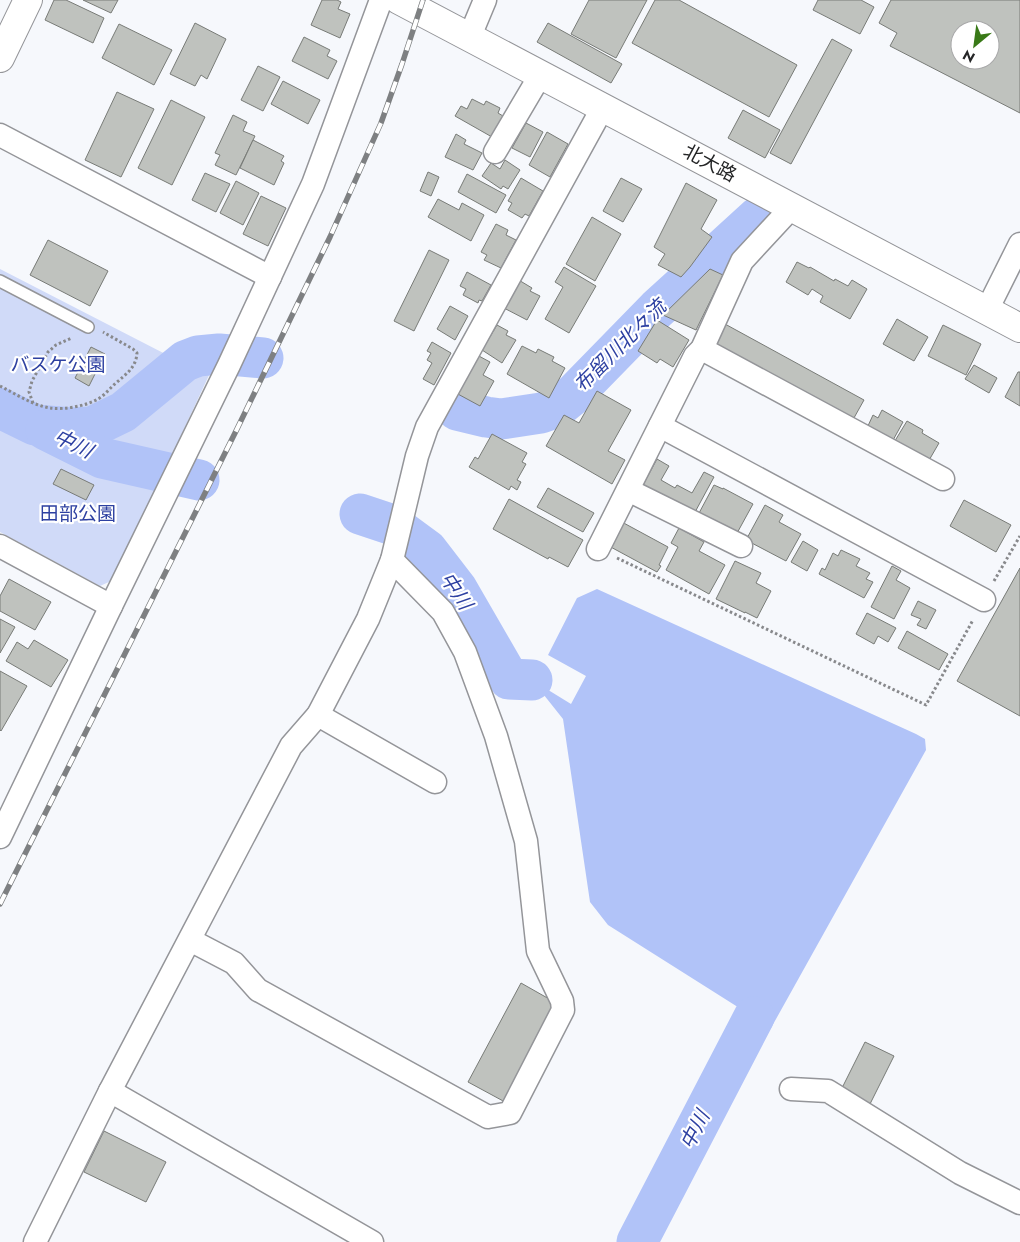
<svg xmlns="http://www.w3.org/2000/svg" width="1020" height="1242" font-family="Jost,'Noto Sans JP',sans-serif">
	<rect width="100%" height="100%" fill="#f6f8fc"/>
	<!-- green -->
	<g fill="#d0daf8">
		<path d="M0 269 175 359 216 360 166 468 111 454 0 401Z"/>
		<path d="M0 416 110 469 158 483 111 581 100 586 0 532Z"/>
	</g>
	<!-- water -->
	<path fill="#b1c3f8" d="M597 589 916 734 925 739 926 750 771 1028 608 925 590 902 563 719 532 680 571 704 586 676 548 655 577 598Z"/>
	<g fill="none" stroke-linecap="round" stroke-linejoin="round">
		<!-- river -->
		<g stroke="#b1c3f8" stroke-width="41">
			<path d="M0 408 35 425 72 428 92 427 123 412 185 361 198 356 219 354 263 358"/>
			<path d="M457 410 486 417 501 419 541 413 558 407 574 394 657 309 758 217"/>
			<path d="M46 430 102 458 199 480"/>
			<path d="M360 514 393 525 427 550 457 589 509 679 532 680"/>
			<path d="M637 1242 754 1017"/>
		</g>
	</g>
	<!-- building -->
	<g fill="#bfc2be" stroke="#787b77" fill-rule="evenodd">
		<path d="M54 0H66L104 18 93 43 45 20Z"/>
		<path d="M83 0H118L111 13Z"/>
		<path d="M322 0H337L341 2 338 9 350 14 340 38 311 25Z"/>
		<path d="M589 0H647L616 58 571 34Z"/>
		<path d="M655 0H679L797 65 769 117 632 43Z"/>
		<path d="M818 0H861L874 7 860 34 813 10Z"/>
		<path d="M891 0H1020V113L890 46 897 33 879 23ZM960 30H990V60H960Z"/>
		<path d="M195 23 226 39 207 79 201 75 195 86 170 74Z"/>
		<path d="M548 23 622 64 611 83 537 42Z"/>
		<path d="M119 24 172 50 154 85 102 58Z"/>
		<path d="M304 37 330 50 327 56 337 61 328 79 292 61Z"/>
		<path d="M832 39 852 50 791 164 770 153Z"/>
		<path d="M258 66 280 77 263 111 241 100Z"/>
		<path d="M283 81 320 100 308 124 271 104Z"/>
		<path d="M117 92 154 109 121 177 85 160Z"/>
		<path d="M472 99 484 105 486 101 500 108 498 113 503 116 492 137 455 116 461 106 467 109Z"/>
		<path d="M171 100 205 117 172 185 138 168Z"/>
		<path d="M743 110 780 130 765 158 728 138Z"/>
		<path d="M233 115 247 122 243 131 255 136 236 175 215 165 220 155 215 153Z"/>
		<path d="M526 123 543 132 530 157 512 148Z"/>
		<path d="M547 132 568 144 550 177 529 165Z"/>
		<path d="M456 134 466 140 464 144 482 153 473 170 445 157Z"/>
		<path d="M253 140 284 156 281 161 284 163 274 185 240 168Z"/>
		<path d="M505 160 520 170 508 189 503 186 501 189 482 176 491 163 500 169Z"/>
		<path d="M428 172 439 177 431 196 420 191Z"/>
		<path d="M205 173 230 184 216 212 192 200Z"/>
		<path d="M467 174 506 195 496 213 458 192Z"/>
		<path d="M521 178 543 191 529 216 525 214 522 218 508 210 512 203 508 201Z"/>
		<path d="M621 178 642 189 623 222 603 211Z"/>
		<path d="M236 181 259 193 243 225 220 213Z"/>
		<path d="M686 183 717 200 701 229 712 237 690 267 681 277 658 265 665 254 654 247Z"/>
		<path d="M261 196 286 208 268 246 243 234Z"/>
		<path d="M438 199 459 210 462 203 484 215 471 241 428 217Z"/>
		<path d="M592 217 621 234 595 281 566 264Z"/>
		<path d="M496 224 508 230 506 235 516 240 501 268 484 260 487 255 481 252Z"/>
		<path d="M48 240 108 271 90 306 30 275Z"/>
		<path d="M429 250 449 260 414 331 394 321Z"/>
		<path d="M797 262 809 268 810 267 834 281 835 279 848 286 852 280 867 289 850 319 820 302 823 296 812 289 808 295 786 282Z"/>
		<path d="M564 267 596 286 569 333 545 319 563 287 555 282Z"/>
		<path d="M710 269 723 275 696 330 663 315Z"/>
		<path d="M467 272 491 285 482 301 479 300 478 303 463 295 466 289 460 286Z"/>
		<path d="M517 279 532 288 530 291 540 296 527 320 502 307Z"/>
		<path d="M450 306 468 316 455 340 437 329Z"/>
		<path d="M897 319 928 337 914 361 883 344Z"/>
		<path d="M657 320 689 340 673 367 660 359 657 363 638 351Z"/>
		<path d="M725 324 864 400 850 425 711 349Z"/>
		<path d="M497 325 508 331 506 335 516 340 502 363 482 350Z"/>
		<path d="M943 325 981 344 966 375 928 356Z"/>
		<path d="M432 342 451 353 434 385 423 379 432 363 427 360 431 353 427 351Z"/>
		<path d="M522 346 536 353 538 349 554 357 552 361 565 368 549 398 507 374Z"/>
		<path d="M91 347 105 354 89 386 75 378Z"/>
		<path d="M477 355 490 362 483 375 494 381 480 406 456 393Z"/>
		<path d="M974 365 997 378 989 393 965 379Z"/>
		<path d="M1018 372H1020V406L1005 397Z"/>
		<path d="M597 391 631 410 608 451 625 460 612 484 546 446 564 415 579 423Z"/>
		<path d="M882 410 903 422 892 442 867 428 873 415 878 418Z"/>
		<path d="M907 421 923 430 922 433 939 443 928 462 893 444Z"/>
		<path d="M492 434 527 453 522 462 526 464 517 480 521 482 517 490 511 486 509 490 469 467 475 457 478 459Z"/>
		<path d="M657 459 669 466 661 480 675 488 677 485 692 493 704 472 714 477 694 514 643 485Z"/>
		<path d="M61 469 94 485 86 500 53 484Z"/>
		<path d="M714 485 723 489V488L753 504 736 535 698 515Z"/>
		<path d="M548 488 594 513 583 532 537 507Z"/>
		<path d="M509 499 583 540 568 567 549 557 548 559 493 529Z"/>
		<path d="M964 500 1011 525 996 552 950 526Z"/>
		<path d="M765 505 783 515 779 522 801 534 786 561 746 540Z"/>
		<path d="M620 521 668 547 659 565 661 566 657 572 607 545Z"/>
		<path d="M679 528 704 542 699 551 725 565 709 594 666 570 678 547 671 543Z"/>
		<path d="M803 541 818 550 807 571 791 562Z"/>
		<path d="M841 550 860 559 856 566 870 573 866 579 873 582 864 598 819 574 822 568 825 570 833 553 838 556Z"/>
		<path d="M735 561 761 573 756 583 771 591 757 618 745 612V613L716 599Z"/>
		<path d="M892 566 901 571 896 580 910 588 894 619 871 607Z"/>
		<path d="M1020 568V716L957 681Z"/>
		<path d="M9 579 51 602 35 630 0 611V596Z"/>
		<path d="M918 601 936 610 926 629 917 625 921 619 911 615Z"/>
		<path d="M867 613 896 628 888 642 878 636 874 644 856 634Z"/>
		<path d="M0 619 15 627 0 653Z"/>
		<path d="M907 631 948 654 939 670 898 648Z"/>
		<path d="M34 640 68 660 51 687 6 661 17 642 28 649Z"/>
		<path d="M0 671 27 686 1 731 0 730Z"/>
		<path d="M521 983 558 1004 505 1102 468 1082Z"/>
		<path d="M865 1042 894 1056 870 1104 841 1090Z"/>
		<path d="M104 1131 166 1162 146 1202 84 1172Z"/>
	</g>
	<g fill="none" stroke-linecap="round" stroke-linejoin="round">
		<!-- service casing -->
		<g stroke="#949599" stroke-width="14">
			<path id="service" d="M0 281 88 327"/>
		</g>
		<!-- minor casing -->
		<g stroke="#949599" stroke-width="25">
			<g id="minor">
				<path d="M470 36 485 0"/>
				<path d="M0 135 270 277"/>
				<path d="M495 152 541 74"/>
				<path d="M987 310 1020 244"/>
				<path d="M702 349 943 479"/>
				<path d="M660 426 984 600"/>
				<path d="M628 490 741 546"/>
				<path d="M0 546 111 606"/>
				<path d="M598 549 695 356 702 349 742 261 792 207"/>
				<path d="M318 715 435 782"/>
				<path d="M0 837 111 606 229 365 313 184 381 0"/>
				<path d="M190 940 234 963 258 990 488 1117 510 1113 563 1010 562 1001 538 951 526 841 496 736 465 652 443 612 392 560"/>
				<path d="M791 1089 828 1091 960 1173 1020 1203"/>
				<path d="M110 1091 372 1242"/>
				<path d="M35 1242 110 1091 291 746 318 715 368 619 392 560 417 456 427 427 603 107"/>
			</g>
		</g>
		<!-- tertiary casing -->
		<g stroke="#949599" stroke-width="30">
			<g id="tertiary">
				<path d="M399 0 1020 328"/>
				<path d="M0 58 28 0"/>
			</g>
		</g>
		<!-- path -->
		<g stroke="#88898c" stroke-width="3" stroke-dasharray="2.5 2.5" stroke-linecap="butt">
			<path d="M0 386C16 394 32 405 50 408 64 410 86 406 98 399 105 395 110 388 116 383 126 374 136 368 137 353L133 349 103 332"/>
			<path d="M33 403 29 392 32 381 48 352 56 345 72 338"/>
			<path d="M617 558 926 705 973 620"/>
			<path d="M994 581 1020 536"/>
		</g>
		<!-- service -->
		<use href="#service" stroke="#fff" stroke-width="11"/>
		<!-- minor -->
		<use href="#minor" stroke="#fff" stroke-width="22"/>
		<!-- tertiary -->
		<use href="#tertiary" stroke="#fff" stroke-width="28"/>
		<!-- rail casing -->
		<g stroke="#7e8082" stroke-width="5.5">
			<path id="rail" d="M0 904 237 429 330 237 381 123 402 64 423 0"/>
		</g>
		<!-- rail -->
		<use href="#rail" stroke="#fff" stroke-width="4" stroke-dasharray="11" stroke-linecap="butt"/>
	</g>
	<g text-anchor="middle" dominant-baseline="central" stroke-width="4.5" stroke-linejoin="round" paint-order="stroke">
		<!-- street labels -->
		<g font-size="19" fill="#252627" stroke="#fff">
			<text transform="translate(710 163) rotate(28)">北大路</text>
		</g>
		<!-- park labels -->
		<g font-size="19" fill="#2d40a1" stroke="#fff">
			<text x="58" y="364">バスケ公園</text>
			<text x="78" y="513">田部公園</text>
		</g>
		<!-- water labels -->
		<g font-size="20" font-style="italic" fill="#2e41a2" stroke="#fff">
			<text transform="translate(620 346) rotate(-45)">布留川北々流</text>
			<text transform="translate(73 444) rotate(26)">中川</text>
			<text transform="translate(456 591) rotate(56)">中川</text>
			<text transform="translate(695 1130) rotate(-63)">中川</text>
		</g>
	</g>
	<!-- north arrow -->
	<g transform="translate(975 45) rotate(209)"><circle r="24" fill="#ffffff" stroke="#a8a8a9"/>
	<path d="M0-4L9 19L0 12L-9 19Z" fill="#397917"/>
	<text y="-8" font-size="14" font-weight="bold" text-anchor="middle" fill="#252627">N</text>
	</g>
</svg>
